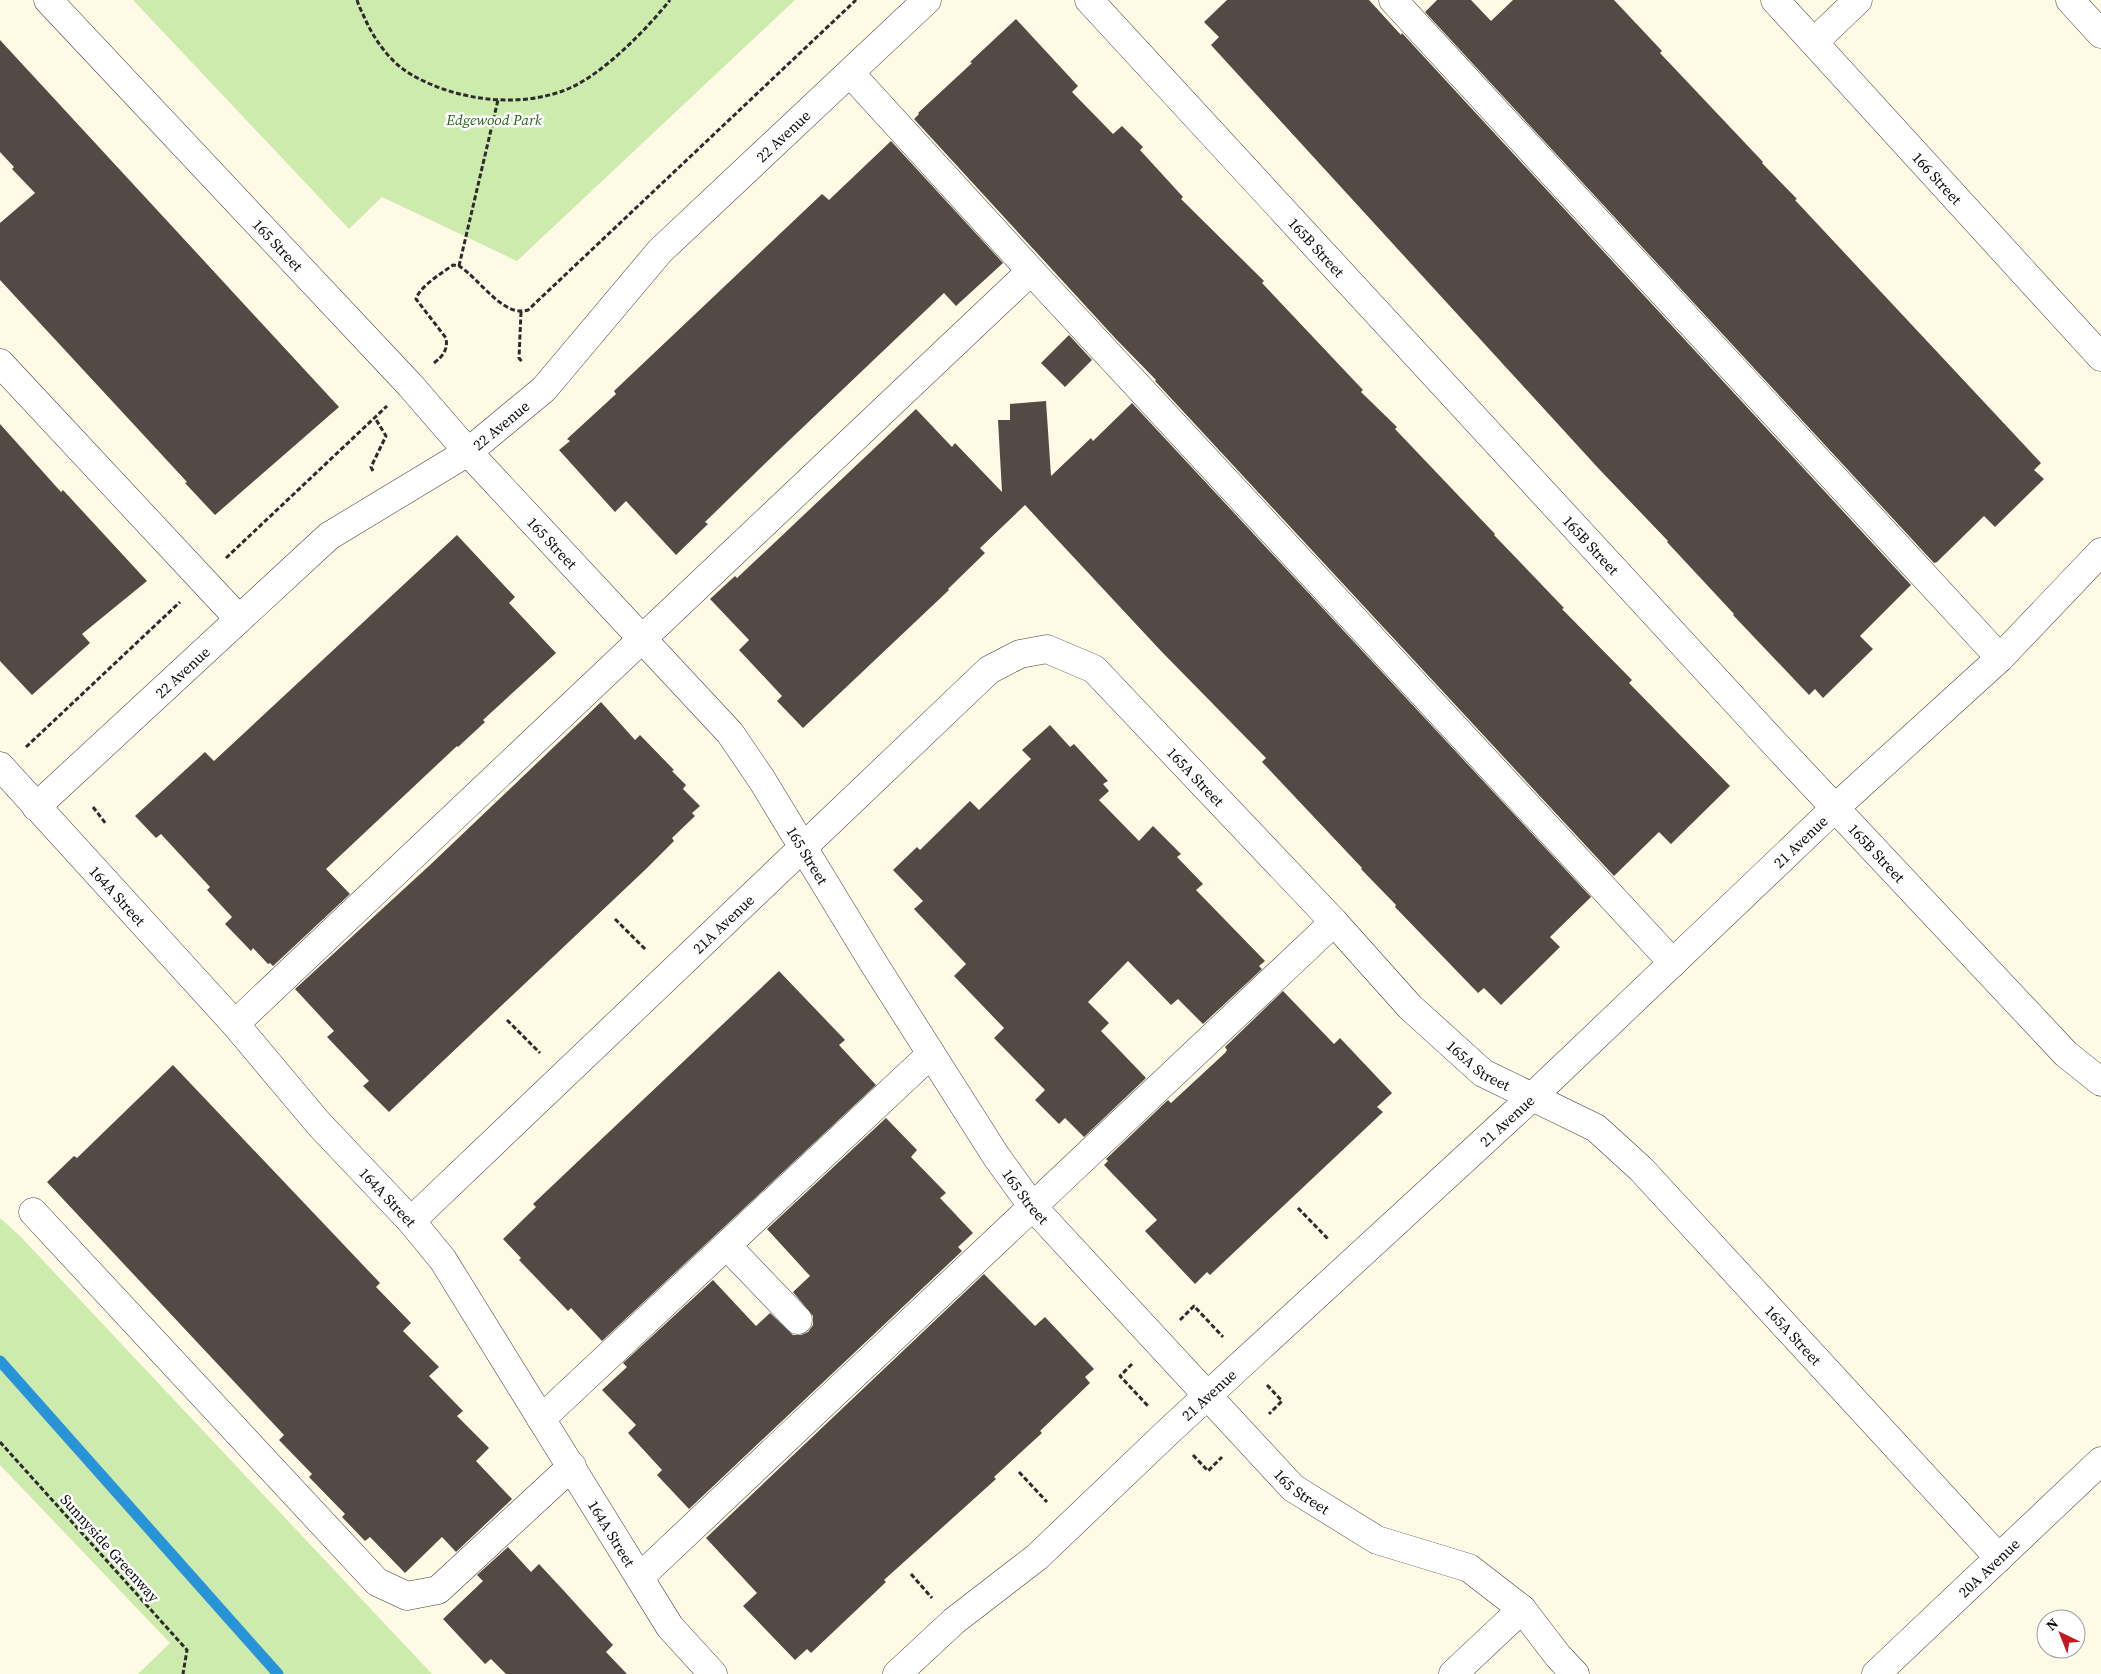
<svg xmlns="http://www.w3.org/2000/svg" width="2101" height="1674" font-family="'Source Serif 4',serif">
	<rect width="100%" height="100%" fill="#fffae6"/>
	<!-- green -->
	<g fill="#ceebae">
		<path d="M133 0H795L517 261 382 197 349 229Z"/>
		<path d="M0 1218 20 1236 432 1674H138L170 1643 0 1465Z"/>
	</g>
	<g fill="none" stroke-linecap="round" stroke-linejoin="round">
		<!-- stream -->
		<path stroke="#2893d7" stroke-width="11" d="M0 1361 278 1674"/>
	</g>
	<!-- building -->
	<g fill="#534a45">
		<path d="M1227 0H1369L1401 35 1402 33 1911 585 1860 636 1873 649 1823 698 1815 689 1809 695 1733 615 1734 614 1667 542 1668 541 1599 469 1211 45 1219 37 1204 22Z"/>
		<path d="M1437 0H1471L1491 21 1513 0H1614L1662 51 1660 53 1763 162 1762 163 1797 199 1795 200 2041 463 2034 470 2044 479 1995 527 1984 516 1937 562 1934 563 1425 12Z"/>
		<path d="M1016 19 1078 86 1072 92 1113 134 1122 126 1143 147 1140 150 1183 197 1181 199 1264 281 1262 283 1363 390 1361 392 1397 427 1395 429 1495 534 1494 535 1564 608 1562 609 1632 680 1629 683 1730 786 1671 844 1659 832 1614 876 1155 381 1156 380 1115 338 914 119 919 114 918 113 972 63 970 62Z"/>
		<path d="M0 40 339 407 215 515 185 483 187 482 0 280V223L35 193 12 169 14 167 0 152Z"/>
		<path d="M891 141 1003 263 956 306 944 293 778 451 705 522 708 524 676 555 626 501 615 512 559 450 570 441 567 439 616 394 614 391 822 194 829 200Z"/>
		<path d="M1069 335 1092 360 1065 387 1041 363Z"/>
		<path d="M1046 401 1051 476 1091 438 1093 441 1132 403 1591 897 1550 937 1560 947 1501 1005 1484 988 1478 993 1395 907 1396 905 1361 869 1362 868 1262 762 1266 758 1161 651 1025 505 980 548 985 553 948 589 949 590 803 728 777 701 782 696 739 650 749 640 710 599 735 576 737 578 916 409 952 447 955 443 1002 492 998 420H1010V404Z"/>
		<path d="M0 424 61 492 63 490 147 581 82 634 90 643 32 695 0 661Z"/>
		<path d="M457 535 515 597 509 603 556 653 483 720 485 722 458 747 457 746 326 869 350 894 273 966 270 963 268 964 253 948 251 951 225 924 232 917 207 890 210 887 161 834 156 838 135 816 205 752 214 761Z"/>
		<path d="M601 702 635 740 640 735 674 770 672 771 686 785 683 789 700 806 692 813 695 816 672 838 674 841 646 869 389 1112 363 1086 369 1081 327 1037 334 1031 295 989 430 865Z"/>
		<path d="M1050 725 1070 747 1074 744 1108 781 1103 784 1109 791 1099 800 1139 841 1153 826 1181 854 1177 857 1203 884 1196 890 1265 961 1259 966 1262 969 1203 1024 1178 999 1171 1005 1128 961 1088 1002 1109 1023 1101 1031 1146 1078 1084 1137 1065 1118 1059 1124 1035 1100 1045 1090 994 1038 1004 1028 954 976 966 964 914 909 923 901 893 870 917 847 920 850 970 801 979 810 1031 759 1022 750Z"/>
		<path d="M779 971 845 1040 839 1045 876 1085 602 1341 571 1308 568 1311 519 1260 521 1258 503 1239 536 1207 533 1204Z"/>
		<path d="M1283 991 1334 1044 1340 1038 1392 1093 1377 1107 1383 1112 1210 1275 1207 1272 1195 1284 1145 1231 1157 1220 1104 1165 1108 1161 1106 1159 1168 1100 1171 1103 1225 1053 1227 1050 1225 1047Z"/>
		<path d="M173 1065 380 1283 376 1287 411 1323 403 1331 439 1367 429 1376 463 1411 457 1416 489 1448 476 1461 512 1499 456 1552 442 1537 405 1573 370 1537 365 1541 342 1517 345 1514 309 1477 312 1474 279 1440 284 1435 47 1182 74 1156 77 1158Z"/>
		<path d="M886 1118 917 1150 911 1157 946 1193 940 1198 973 1233 958 1247 962 1251 689 1509 657 1475 662 1470 628 1433 636 1425 602 1390 627 1367 623 1363 713 1280 756 1326 770 1313 793 1335H801L808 1332 813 1325V1316L793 1292 810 1276 767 1229Z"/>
		<path d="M984 1274 1035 1326 1045 1317 1094 1369 1085 1377 1090 1383 1040 1431 1042 1433 994 1477 996 1479 884 1580 886 1582 811 1653 807 1649 795 1660 743 1606 757 1593 706 1538Z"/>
		<path d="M508 1547 531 1572 539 1564 565 1592 613 1645 606 1652 627 1674H506L491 1659 485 1664 443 1619 483 1581 477 1575Z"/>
	</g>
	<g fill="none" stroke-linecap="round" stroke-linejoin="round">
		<!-- minor casing -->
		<g stroke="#3d3d3d" stroke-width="29">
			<g id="minor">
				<path id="s1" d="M48 0 410 385 468 452 730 733 762 780 874 964 996 1156 1032 1206 1293 1488 1377 1540 1469 1568 1522 1609 1558 1656 1575 1674"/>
				<path id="s2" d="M1089 0 1775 744 2066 1054 2101 1082"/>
				<path d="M1393 0 2000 658"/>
				<path id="s3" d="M1775 0 2101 357"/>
				<path d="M2070 0 2101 34"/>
				<path d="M1814 42 1858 0"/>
				<path d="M850 73 1031 271"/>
				<path d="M0 363 239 619"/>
				<path id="s4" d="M0 766 235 1024 319 1124 411 1221 443 1260 670 1627 713 1674"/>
				<path id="s5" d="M36 807 329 536 468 452 544 389 660 251 927 0"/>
				<path d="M235 1024 1031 271 1673 963"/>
				<path d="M33 1212 377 1582 407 1596 438 1590 572 1466"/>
				<path id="s6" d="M411 1221 989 670 1020 654 1047 649 1094 669 1334 922 1410 1007 1483 1073 1596 1128 1641 1169 1999 1558"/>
				<path d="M727 1246 798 1320"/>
				<path d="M541 1419 931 1054"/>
				<path d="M640 1577 1334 922"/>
				<path id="s7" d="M897 1674 954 1621 1037 1557 1170 1430 1532 1097 1835 808 2000 658 2101 552"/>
				<path d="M1453 1674 1522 1609"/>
				<path id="s8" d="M1876 1674 2101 1461"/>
			</g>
		</g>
		<!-- path -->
		<g stroke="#2c2c2c" stroke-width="3" stroke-dasharray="5 2.5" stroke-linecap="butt">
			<path d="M357 0C359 7 363 14 366 21 376 42 391 63 412 75 457 101 522 109 570 88 604 73 647 29 670 0"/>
			<path d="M459 266 498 100"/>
			<path d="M521 312 519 358 523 363"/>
			<path d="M434 363C443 356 448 350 446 338L416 299C420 286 442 273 453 265L459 266C479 278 503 318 528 310L856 0"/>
			<path d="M373 471 371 467 386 436 375 418"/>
			<path d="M226 558 387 406"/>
			<path d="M26 747 180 602"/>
			<path d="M93 807 106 824"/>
			<path d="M615 919 646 950"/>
			<path d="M507 1020 540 1053"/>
			<path d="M1298 1208 1329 1240"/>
			<path d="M1180 1320 1194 1306 1223 1337"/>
			<path d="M1132 1364 1120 1376 1148 1406"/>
			<path d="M1267 1385 1282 1401 1269 1414"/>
			<path d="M0 1442 187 1650 183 1674"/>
			<path d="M1193 1455 1208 1471 1222 1457"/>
			<path d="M1019 1472 1047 1502"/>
			<path d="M911 1574 932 1598"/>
		</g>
		<!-- minor -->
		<use href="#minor" stroke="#fff" stroke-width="28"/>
	</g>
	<g text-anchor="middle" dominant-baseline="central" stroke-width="5" stroke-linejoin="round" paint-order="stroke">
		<!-- park labels -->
		<g font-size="15" font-style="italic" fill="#286417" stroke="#fff">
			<text x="494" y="119">Edgewood Park</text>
		</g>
		<!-- street labels -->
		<g font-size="15" fill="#0a0a0a" stroke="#fff">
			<text stroke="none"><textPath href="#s5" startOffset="1009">22 Avenue</textPath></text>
			<text stroke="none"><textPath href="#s3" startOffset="241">166 Street</textPath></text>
			<text stroke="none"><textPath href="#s1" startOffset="336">165 Street</textPath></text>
			<text stroke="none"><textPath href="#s2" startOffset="336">165B Street</textPath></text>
			<text stroke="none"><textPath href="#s5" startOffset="604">22 Avenue</textPath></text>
			<text stroke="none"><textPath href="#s1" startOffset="741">165 Street</textPath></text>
			<text stroke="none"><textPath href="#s2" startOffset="741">165B Street</textPath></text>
			<text stroke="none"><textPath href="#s5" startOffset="199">22 Avenue</textPath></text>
			<text stroke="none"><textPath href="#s6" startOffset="1060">165A Street</textPath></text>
			<text stroke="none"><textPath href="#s7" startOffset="1229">21 Avenue</textPath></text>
			<text stroke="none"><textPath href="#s2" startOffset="1161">165B Street</textPath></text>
			<text stroke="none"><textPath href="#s1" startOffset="1146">165 Street</textPath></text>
			<text stroke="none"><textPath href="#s4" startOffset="175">164A Street</textPath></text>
			<text stroke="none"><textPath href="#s6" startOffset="431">21A Avenue</textPath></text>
			<text stroke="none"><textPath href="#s6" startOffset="1465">165A Street</textPath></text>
			<text stroke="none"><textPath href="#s7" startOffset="824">21 Avenue</textPath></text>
			<text stroke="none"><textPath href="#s1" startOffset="1551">165 Street</textPath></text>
			<text stroke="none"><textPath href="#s4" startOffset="580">164A Street</textPath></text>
			<text stroke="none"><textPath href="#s6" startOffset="1885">165A Street</textPath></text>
			<text stroke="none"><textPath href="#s7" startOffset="419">21 Avenue</textPath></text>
			<text stroke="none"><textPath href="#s1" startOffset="1956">165 Street</textPath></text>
			<text stroke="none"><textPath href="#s4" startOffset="985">164A Street</textPath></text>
			<text transform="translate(110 1548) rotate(48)">Sunnyside Greenway</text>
			<text stroke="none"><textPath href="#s8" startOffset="155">20A Avenue</textPath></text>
		</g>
	</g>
	<!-- north arrow -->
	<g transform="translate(2061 1634) rotate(317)"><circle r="24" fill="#ffffff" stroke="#9d9d9d"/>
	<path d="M0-4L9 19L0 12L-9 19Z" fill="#c21923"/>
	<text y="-8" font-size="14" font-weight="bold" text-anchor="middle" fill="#0a0a0a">N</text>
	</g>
</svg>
